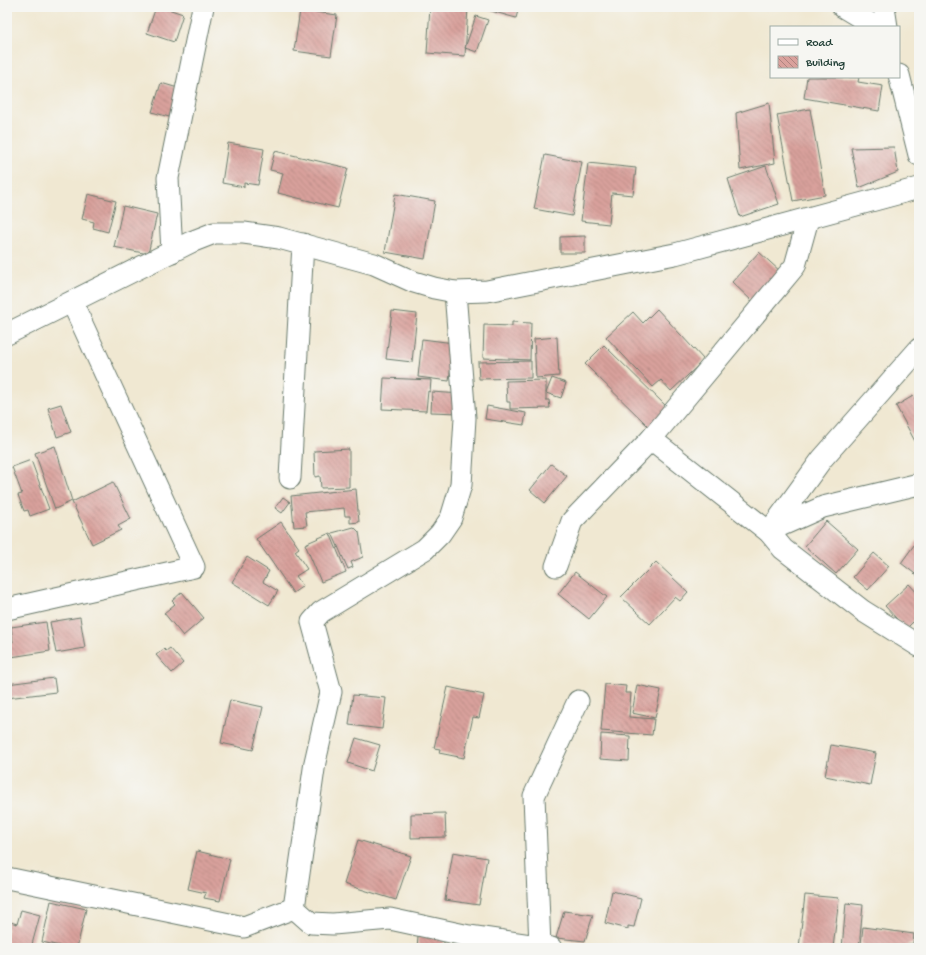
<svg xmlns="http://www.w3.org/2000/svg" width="926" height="955" font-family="'Gochi Hand',sans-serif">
	<defs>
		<pattern id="building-back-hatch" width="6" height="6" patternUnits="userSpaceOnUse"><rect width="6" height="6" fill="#d9a19c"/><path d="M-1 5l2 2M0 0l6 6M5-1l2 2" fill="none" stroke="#af8480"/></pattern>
	</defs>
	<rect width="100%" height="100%" fill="#f6f6f2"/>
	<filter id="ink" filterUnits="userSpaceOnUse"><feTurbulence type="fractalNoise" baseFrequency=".025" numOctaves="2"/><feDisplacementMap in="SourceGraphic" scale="8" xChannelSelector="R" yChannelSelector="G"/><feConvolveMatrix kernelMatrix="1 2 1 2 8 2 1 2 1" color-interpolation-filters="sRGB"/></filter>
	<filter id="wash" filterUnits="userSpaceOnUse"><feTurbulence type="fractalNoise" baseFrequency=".012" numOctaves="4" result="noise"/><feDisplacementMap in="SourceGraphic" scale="16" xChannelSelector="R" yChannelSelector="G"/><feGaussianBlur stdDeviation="0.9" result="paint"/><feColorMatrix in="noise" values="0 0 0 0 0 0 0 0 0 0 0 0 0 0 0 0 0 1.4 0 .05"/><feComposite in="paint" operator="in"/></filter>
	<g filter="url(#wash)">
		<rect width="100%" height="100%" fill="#f0e8d2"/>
		<g id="blocks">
			<!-- building -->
			<g fill="url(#building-back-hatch)">
				<path d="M156 7H162L183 14 174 42 147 33Z"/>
				<path d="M430 7H468L465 56 427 53Z"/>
				<path d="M477 7H519L516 18Z"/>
				<path d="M300 10 337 15 331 56 294 51Z"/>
				<path d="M476 16 488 20 477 52 465 48Z"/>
				<path d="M807 77H859L858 82 883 86 879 111 804 98Z"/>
				<path d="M161 83 178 88 169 117 152 112Z"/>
				<path d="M769 103 775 163 740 170 736 113Z"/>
				<path d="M810 109 825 195 793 201 777 115Z"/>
				<path d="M228 143 264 149 258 185 244 183V187L222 183Z"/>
				<path d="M894 147 898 172 859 188 851 148Z"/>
				<path d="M275 151 348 168 338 208 278 193 283 173 270 170Z"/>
				<path d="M545 155 582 162 572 216 534 209Z"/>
				<path d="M588 163 636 168 633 195 612 193 609 224 581 221Z"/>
				<path d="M766 166 779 204 740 217 728 179Z"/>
				<path d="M88 194 116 201 108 232 93 228 94 222 82 219Z"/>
				<path d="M395 194 435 201 425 259 385 252Z"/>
				<path d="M123 206 157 214 148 254 114 247Z"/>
				<path d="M585 236V253H560V237Z"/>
				<path d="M759 252 781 272 753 302 732 282Z"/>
				<path d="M657 309 704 360 671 391 661 380 653 387 606 337 633 312 643 323Z"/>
				<path d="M392 311 417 314 412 362 386 359Z"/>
				<path d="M512 322 531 323 530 360 483 358 484 325 512 326Z"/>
				<path d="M557 337 559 376 536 378 534 339Z"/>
				<path d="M422 339 454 343 449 381 418 377Z"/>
				<path d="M604 345 670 410 651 429 585 364Z"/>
				<path d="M531 361V378L479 379 478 362Z"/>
				<path d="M384 378 431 380 430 392 428 391 426 411 382 409Z"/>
				<path d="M552 378 566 383 561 398 546 393Z"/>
				<path d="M546 380V400H549L550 408 510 409V402H507L506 381Z"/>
				<path d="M432 392 461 394 459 413 431 412Z"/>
				<path d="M913 396 919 406V444L917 445 896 406Z"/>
				<path d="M61 404 71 432 57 437 48 408Z"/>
				<path d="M487 406 526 413 524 425 485 419Z"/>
				<path d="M55 446 72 501 55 509 35 453Z"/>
				<path d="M349 449V487L321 488 320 476 315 477 314 451Z"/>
				<path d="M31 460 49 509 30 516 28 510 24 511 18 495 22 494 12 467Z"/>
				<path d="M551 464 567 476 545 503 530 490Z"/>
				<path d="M113 482 131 519 118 526 121 530 92 544 72 502Z"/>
				<path d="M356 489 359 522 350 523V516H345L344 508 305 512 307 526 294 527 291 496Z"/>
				<path d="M283 497 290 502 282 513 275 508Z"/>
				<path d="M826 521 858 549 836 574 805 546Z"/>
				<path d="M281 522 299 548 295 551 307 569 296 576 303 586 293 593 256 539Z"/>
				<path d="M354 527 359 532 363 557 351 562 353 567 348 569 332 533Z"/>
				<path d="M330 533 346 572 321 582 305 544Z"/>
				<path d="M917 541 919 542V577L901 563Z"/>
				<path d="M874 553 889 566 868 590 853 577Z"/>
				<path d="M247 557 269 571 263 582 278 591 269 605 232 582Z"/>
				<path d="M656 562 688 592 680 601 675 597 650 624 621 597Z"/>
				<path d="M575 572 607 597 589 619 558 594Z"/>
				<path d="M909 584 919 595V616L906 629 885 606Z"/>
				<path d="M182 592 204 618 183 636 164 613 175 604 172 601Z"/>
				<path d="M80 617 85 648 56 653 50 622Z"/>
				<path d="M46 622 50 651 11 657 9 642H13L11 627Z"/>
				<path d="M170 648 183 663 172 673 156 655 164 649 166 651Z"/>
				<path d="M54 678 56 692 7 698V684Z"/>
				<path d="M605 684 626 686 625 693H631L629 717 654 719 652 735 601 731Z"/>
				<path d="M637 685 661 690 655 718 632 713Z"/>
				<path d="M448 687 484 695 479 718 473 717 464 758 439 753 440 749 434 748Z"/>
				<path d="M353 695 386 698 382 729 349 725Z"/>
				<path d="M230 700 263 707 253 750 221 743Z"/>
				<path d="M601 734 630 736 629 761 600 759Z"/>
				<path d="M356 738 380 745 372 771 348 763Z"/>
				<path d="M831 745 876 753 870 785 825 776Z"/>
				<path d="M445 813 446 837 411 838V814Z"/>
				<path d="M358 840 411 856 396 900 344 884Z"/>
				<path d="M197 851 230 859 220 901 204 898 206 893 188 889Z"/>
				<path d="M453 852 487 858 479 905 445 900Z"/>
				<path d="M612 891 641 898 634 927 628 926V929L605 923Z"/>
				<path d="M805 895 839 898 833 948H799Z"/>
				<path d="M51 901 86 909 77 948H69L42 942Z"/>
				<path d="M846 903 863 905 859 948H842Z"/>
				<path d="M21 910 40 915 31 948H7V921L17 924Z"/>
				<path d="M564 911 593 915 585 941 556 938Z"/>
				<path d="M863 927 914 934 913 944H908L907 948H864V945L861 944Z"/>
				<path d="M418 936 444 937V948H417Z"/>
			</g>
		</g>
	</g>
	<g filter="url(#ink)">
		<use href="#blocks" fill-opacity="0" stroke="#68796b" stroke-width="1"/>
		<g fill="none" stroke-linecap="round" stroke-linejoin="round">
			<!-- minor casing -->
			<g stroke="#68796b" stroke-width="23">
				<g id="minor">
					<path d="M843 7 876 27"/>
					<path d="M884 7 887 27"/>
					<path d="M899 75 919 155"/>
					<path d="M172 252 168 178 203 7"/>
					<path d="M455 292 465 418 461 485 451 518 440 534 425 549 321 612 312 622 331 692 315 762 294 908 311 923 333 924 390 919 469 936 551 948"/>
					<path d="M7 334 191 242 214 233H244L279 238 374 264 414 282 434 288 455 292 487 291 675 254 919 188"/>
					<path d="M651 439 769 532 783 549 863 611 919 646"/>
					<path d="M290 478 303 244"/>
					<path d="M771 530 823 507 919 484"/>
					<path d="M769 532 822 459 919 349"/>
					<path d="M556 566 572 521 651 439 795 266 808 219"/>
					<path d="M7 609 194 567 72 302"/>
					<path d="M7 878 244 927 294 908"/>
					<path d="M540 946 534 796 578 701"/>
				</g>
			</g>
			<!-- minor -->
			<use href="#minor" stroke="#fff" stroke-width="21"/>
		</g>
	</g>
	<!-- margin -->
	<rect width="926" height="955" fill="none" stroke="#f6f6f2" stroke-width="24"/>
	<!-- legend -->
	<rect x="770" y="26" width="130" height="52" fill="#f6f6f2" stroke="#a0aca6"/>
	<rect x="778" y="39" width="20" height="6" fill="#ffffff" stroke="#a0aca6"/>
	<text x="806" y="46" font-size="12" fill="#1f3d34">Road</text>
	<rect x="778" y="56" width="20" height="12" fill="url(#building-back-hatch)" stroke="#a0aca6"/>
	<text x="806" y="66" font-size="12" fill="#1f3d34">Building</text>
</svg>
